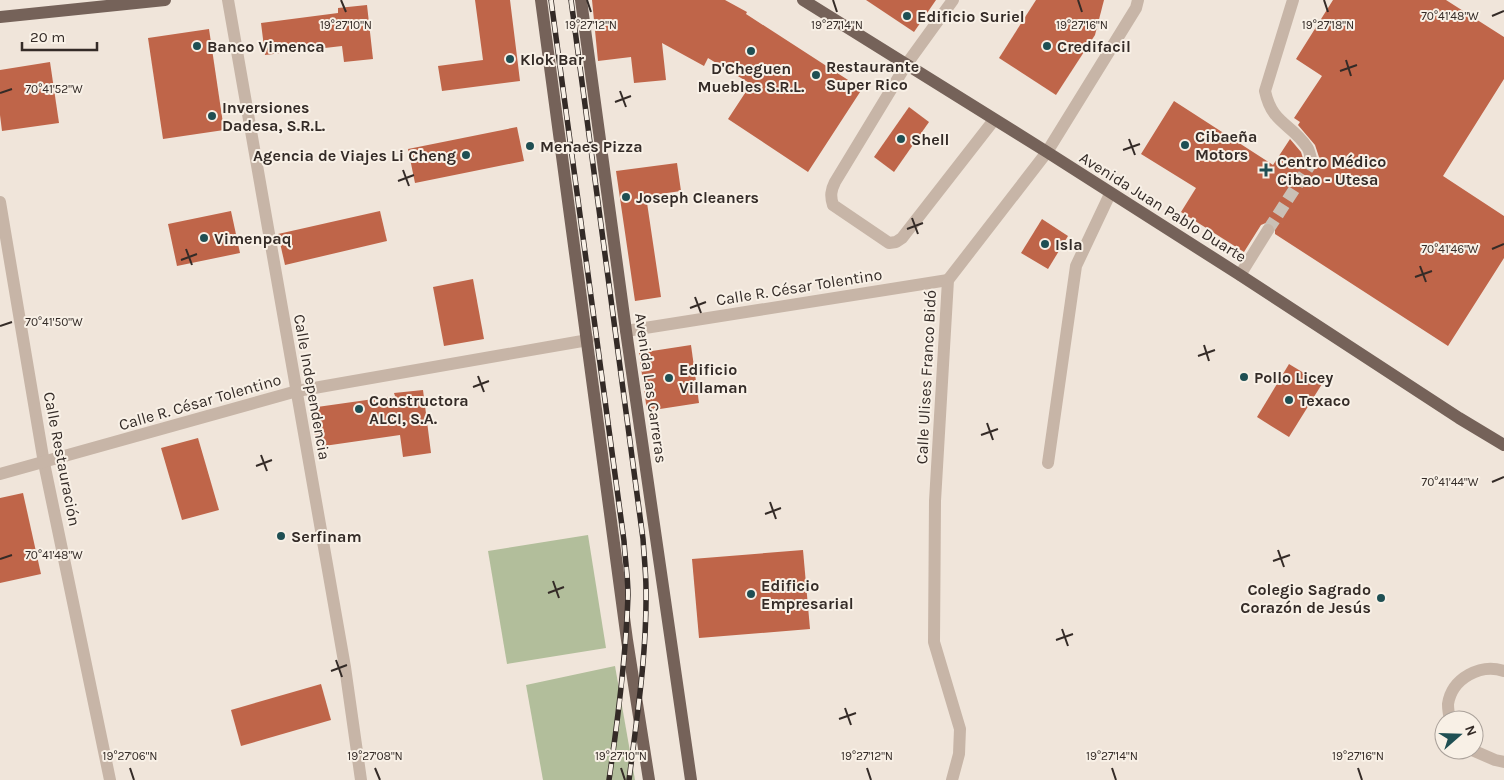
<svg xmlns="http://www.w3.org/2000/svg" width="1504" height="780" font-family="Karla,sans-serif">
	<rect width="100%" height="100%" fill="#f0e5da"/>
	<!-- green -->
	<g fill="#b2be9b">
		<path d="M588 535 606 648 507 664 488 551Z"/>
		<path d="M615 666 635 780H543L526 685Z"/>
	</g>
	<!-- building -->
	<g fill="#bf6549">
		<path d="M475 0H510L520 81 442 91 438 66 483 60Z"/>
		<path d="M592 0H725L747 12 746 14 862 89 808 172 728 119 751 84 708 58 704 66 662 43 666 80 634 83 631 57 598 61Z"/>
		<path d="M866 0H936L914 32Z"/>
		<path d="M1036 0H1104L1095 35 1056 95 999 58Z"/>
		<path d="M1333 0H1446L1504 37V79L1443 176 1504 216V258L1448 346 1275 234V227L1272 223 1268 222 1261 225 1244 252 1181 212 1196 188 1141 154 1174 101 1273 165 1290 139 1301 152 1306 168 1311 170 1318 168 1320 160 1315 145 1298 125 1300 122 1294 118 1322 76 1296 59Z"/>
		<path d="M367 5 373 59 344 62 342 46 265 55 261 23 338 13V8Z"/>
		<path d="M209 29 224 130 163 139 148 38Z"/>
		<path d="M50 62 59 123 2 131 0 115V70Z"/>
		<path d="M909 107 929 122 894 172 874 157Z"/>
		<path d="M517 127 524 161 415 183 408 149Z"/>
		<path d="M677 163 681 191 646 196 661 297 635 301 616 171Z"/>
		<path d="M231 211 240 253 177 266 168 224Z"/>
		<path d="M380 211 387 241 285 265 278 234Z"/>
		<path d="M1042 219 1068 236 1048 269 1021 253Z"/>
		<path d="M473 279 484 339 444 346 433 287Z"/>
		<path d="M691 345 699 403 647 411 639 353Z"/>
		<path d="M1289 364 1322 384 1289 437 1257 417Z"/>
		<path d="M423 390 431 453 403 457 400 435 317 447 310 408 395 396 394 393Z"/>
		<path d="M198 438 219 510 182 520 161 448Z"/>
		<path d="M23 493 41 574 0 583V498Z"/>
		<path d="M803 550 810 629 699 638 692 559Z"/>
		<path d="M321 684 331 720 241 746 231 710Z"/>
	</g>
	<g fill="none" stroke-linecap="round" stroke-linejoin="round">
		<!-- minor-tunnel -->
		<path stroke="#cac0b6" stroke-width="12" stroke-dasharray="12 6" stroke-linecap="butt" d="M1268 230 1312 162"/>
		<!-- minor -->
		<g stroke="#c7b5a7" stroke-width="12">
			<path d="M228 0 345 667 361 780"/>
			<path d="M953 0 906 65 835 182C831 190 830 196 833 205L889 243 896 242 902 238 994 120"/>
			<path d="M1293 0 1265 91C1272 124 1291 123 1307 147 1310 151 1310 157 1312 162"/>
			<path d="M0 202 44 463 110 780"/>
			<path d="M1240 275 1268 230"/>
			<path d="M626 331 948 280"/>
			<path d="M1048 463 1076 266 1110 194"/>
			<path d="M0 474 297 391 588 340"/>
			<path d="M1450 720C1449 715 1448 709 1448 704 1452 678 1481 663 1504 671"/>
			<path d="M1472 750 1495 760 1504 762"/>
			<path d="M952 780 959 754 960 729 934 642 935 501 948 280 1047 152 1136 8 1138 0"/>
		</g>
		<!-- major -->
		<g stroke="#756259" stroke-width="12">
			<path d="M541 0 627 640 649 780"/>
			<path d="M581 0 626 331 691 780"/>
			<path d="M803 0 1047 152 1240 275 1459 418 1504 445"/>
			<path d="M0 17 165 0"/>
		</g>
		<!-- rail casing -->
		<g stroke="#342b27" stroke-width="5.5">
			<g id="rail">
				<path d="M551 0 624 541C625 559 628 577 628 595 626 657 618 719 609 780"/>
				<path d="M571 0 643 539C644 556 646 573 646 589 647 653 637 717 629 780"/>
			</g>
		</g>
		<!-- rail -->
		<use href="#rail" stroke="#f8f0e6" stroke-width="4" stroke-dasharray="11" stroke-linecap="butt"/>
	</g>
	<!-- ticks -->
	<path fill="none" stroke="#342b27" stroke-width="2" d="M341 0 346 12M587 0 591 12M833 0 837 12M1078 0 1082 12M1324 0 1328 12M1492 16 1504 11M1346 60 1351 76M1340 71 1357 65M620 91 626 107M0 93 12 89M615 102 631 96M1129 139 1135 155M1123 150 1140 144M403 170 409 186M398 181 414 175M912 218 918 234M907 229 923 223M186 249 192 265M1492 249 1504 244M181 260 197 254M1420 266 1426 282M1415 277 1432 271M695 297 701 313M690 308 706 302M0 326 12 322M1204 345 1209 361M1198 356 1215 350M478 376 484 392M473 387 489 381M987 423 993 440M981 435 998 429M261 455 267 471M256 466 272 460M1492 482 1504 477M770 502 776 519M765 514 781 508M1278 550 1284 567M0 559 12 555M1273 561 1290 555M553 581 559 598M548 593 564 587M1062 629 1068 646M1056 640 1073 634M336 660 342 677M331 671 347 665M845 708 851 725M839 719 856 713M130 768 134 780M375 768 380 780M621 768 625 780M867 768 871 780M1112 768 1116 780M1358 768 1362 780"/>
	<!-- markers -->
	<g fill="#1f4f53" stroke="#f8f0e6" stroke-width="2">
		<circle cx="907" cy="16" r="5"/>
		<circle cx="197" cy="46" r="5"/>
		<circle cx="1047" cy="46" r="5"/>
		<circle cx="751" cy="51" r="5"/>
		<circle cx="510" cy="59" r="5"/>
		<circle cx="816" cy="75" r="5"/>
		<circle cx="212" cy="116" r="5"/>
		<circle cx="901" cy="139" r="5"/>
		<circle cx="1185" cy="145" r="5"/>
		<circle cx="530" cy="146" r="5"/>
		<circle cx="466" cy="155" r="5"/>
		<path d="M1263.5 162.5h5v5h5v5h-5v5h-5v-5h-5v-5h5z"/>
		<circle cx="626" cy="197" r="5"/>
		<circle cx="204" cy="238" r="5"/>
		<circle cx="1045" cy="244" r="5"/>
		<circle cx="1244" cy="377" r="5"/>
		<circle cx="669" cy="378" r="5"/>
		<circle cx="1289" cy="400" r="5"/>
		<circle cx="359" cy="409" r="5"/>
		<circle cx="281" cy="536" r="5"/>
		<circle cx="751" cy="594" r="5"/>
		<circle cx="1381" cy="598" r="5"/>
	</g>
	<g text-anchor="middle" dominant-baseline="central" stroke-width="4" stroke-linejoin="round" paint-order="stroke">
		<!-- poi labels -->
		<g font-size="16" font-weight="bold" fill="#342b27" stroke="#f8f0e6" text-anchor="start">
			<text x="917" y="16">Edificio Suriel</text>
			<text x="207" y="46">Banco Vimenca</text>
			<text x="1057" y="46">Credifacil</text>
			<text x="520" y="59">Klok Bar</text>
			<text x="826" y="66">Restaurante<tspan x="826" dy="18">Super Rico</tspan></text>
			<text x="751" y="68" text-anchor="middle">D'Cheguen<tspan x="751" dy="18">Muebles S.R.L.</tspan></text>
			<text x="222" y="107">Inversiones<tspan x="222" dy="18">Dadesa, S.R.L.</tspan></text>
			<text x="1195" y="136">Cibaeña<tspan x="1195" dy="18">Motors</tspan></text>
			<text x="911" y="139">Shell</text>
			<text x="540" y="146">Menaes Pizza</text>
			<text x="456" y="155" text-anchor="end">Agencia de Viajes Li Cheng</text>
			<text x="1277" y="161">Centro Médico<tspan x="1277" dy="18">Cibao - Utesa</tspan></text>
			<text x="636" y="197">Joseph Cleaners</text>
			<text x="214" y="238">Vimenpaq</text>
			<text x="1055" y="244">Isla</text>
			<text x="679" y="369">Edificio<tspan x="679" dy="18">Villaman</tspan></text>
			<text x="1254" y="377">Pollo Licey</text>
			<text x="369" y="400">Constructora<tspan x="369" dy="18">ALCI, S.A.</tspan></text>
			<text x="1299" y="400">Texaco</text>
			<text x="291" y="536">Serfinam</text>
			<text x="761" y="585">Edificio<tspan x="761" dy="18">Empresarial</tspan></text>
			<text x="1371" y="589" text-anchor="end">Colegio Sagrado<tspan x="1371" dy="18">Corazón de Jesús</tspan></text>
		</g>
		<!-- street labels -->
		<g font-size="16" fill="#342b27" stroke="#f8f0e6">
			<text transform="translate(1163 207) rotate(32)">Avenida Juan Pablo Duarte</text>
			<text transform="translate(799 287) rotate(-9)">Calle R. César Tolentino</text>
			<text transform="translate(926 377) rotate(-87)">Calle Ulises Franco Bidó</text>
			<text transform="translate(312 387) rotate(80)">Calle Independencia</text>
			<text transform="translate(651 388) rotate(82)">Avenida Las Carreras</text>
			<text transform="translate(200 402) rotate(-16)">Calle R. César Tolentino</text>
			<text transform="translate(62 459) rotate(79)">Calle Restauración</text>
		</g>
	</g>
	<g font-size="12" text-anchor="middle" fill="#342b27" stroke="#f8f0e6" stroke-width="4" stroke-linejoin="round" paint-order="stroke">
		<text x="1450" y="20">70°41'48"W</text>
		<text x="346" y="29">19°27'10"N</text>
		<text x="591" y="29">19°27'12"N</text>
		<text x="837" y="29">19°27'14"N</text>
		<text x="1082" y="29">19°27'16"N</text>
		<text x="1328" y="29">19°27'18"N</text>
		<text x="54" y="93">70°41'52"W</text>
		<text x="1450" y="253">70°41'46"W</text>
		<text x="54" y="326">70°41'50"W</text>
		<text x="1450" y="486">70°41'44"W</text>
		<text x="54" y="559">70°41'48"W</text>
		<text x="130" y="760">19°27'06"N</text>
		<text x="375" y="760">19°27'08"N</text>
		<text x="621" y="760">19°27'10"N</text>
		<text x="867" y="760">19°27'12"N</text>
		<text x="1112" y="760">19°27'14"N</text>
		<text x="1358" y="760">19°27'16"N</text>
	</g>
	<!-- north arrow -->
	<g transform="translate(1459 735) rotate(70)"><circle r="24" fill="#f8f0e6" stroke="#aaa19a"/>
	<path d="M0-4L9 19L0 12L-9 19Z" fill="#1f4f53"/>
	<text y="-8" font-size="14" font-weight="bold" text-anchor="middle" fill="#342b27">N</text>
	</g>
	<!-- scale -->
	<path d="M22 42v8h75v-8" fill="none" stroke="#342b27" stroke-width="2.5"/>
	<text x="30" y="42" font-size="15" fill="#342b27" stroke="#f8f0e6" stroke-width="4" paint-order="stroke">20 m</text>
</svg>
